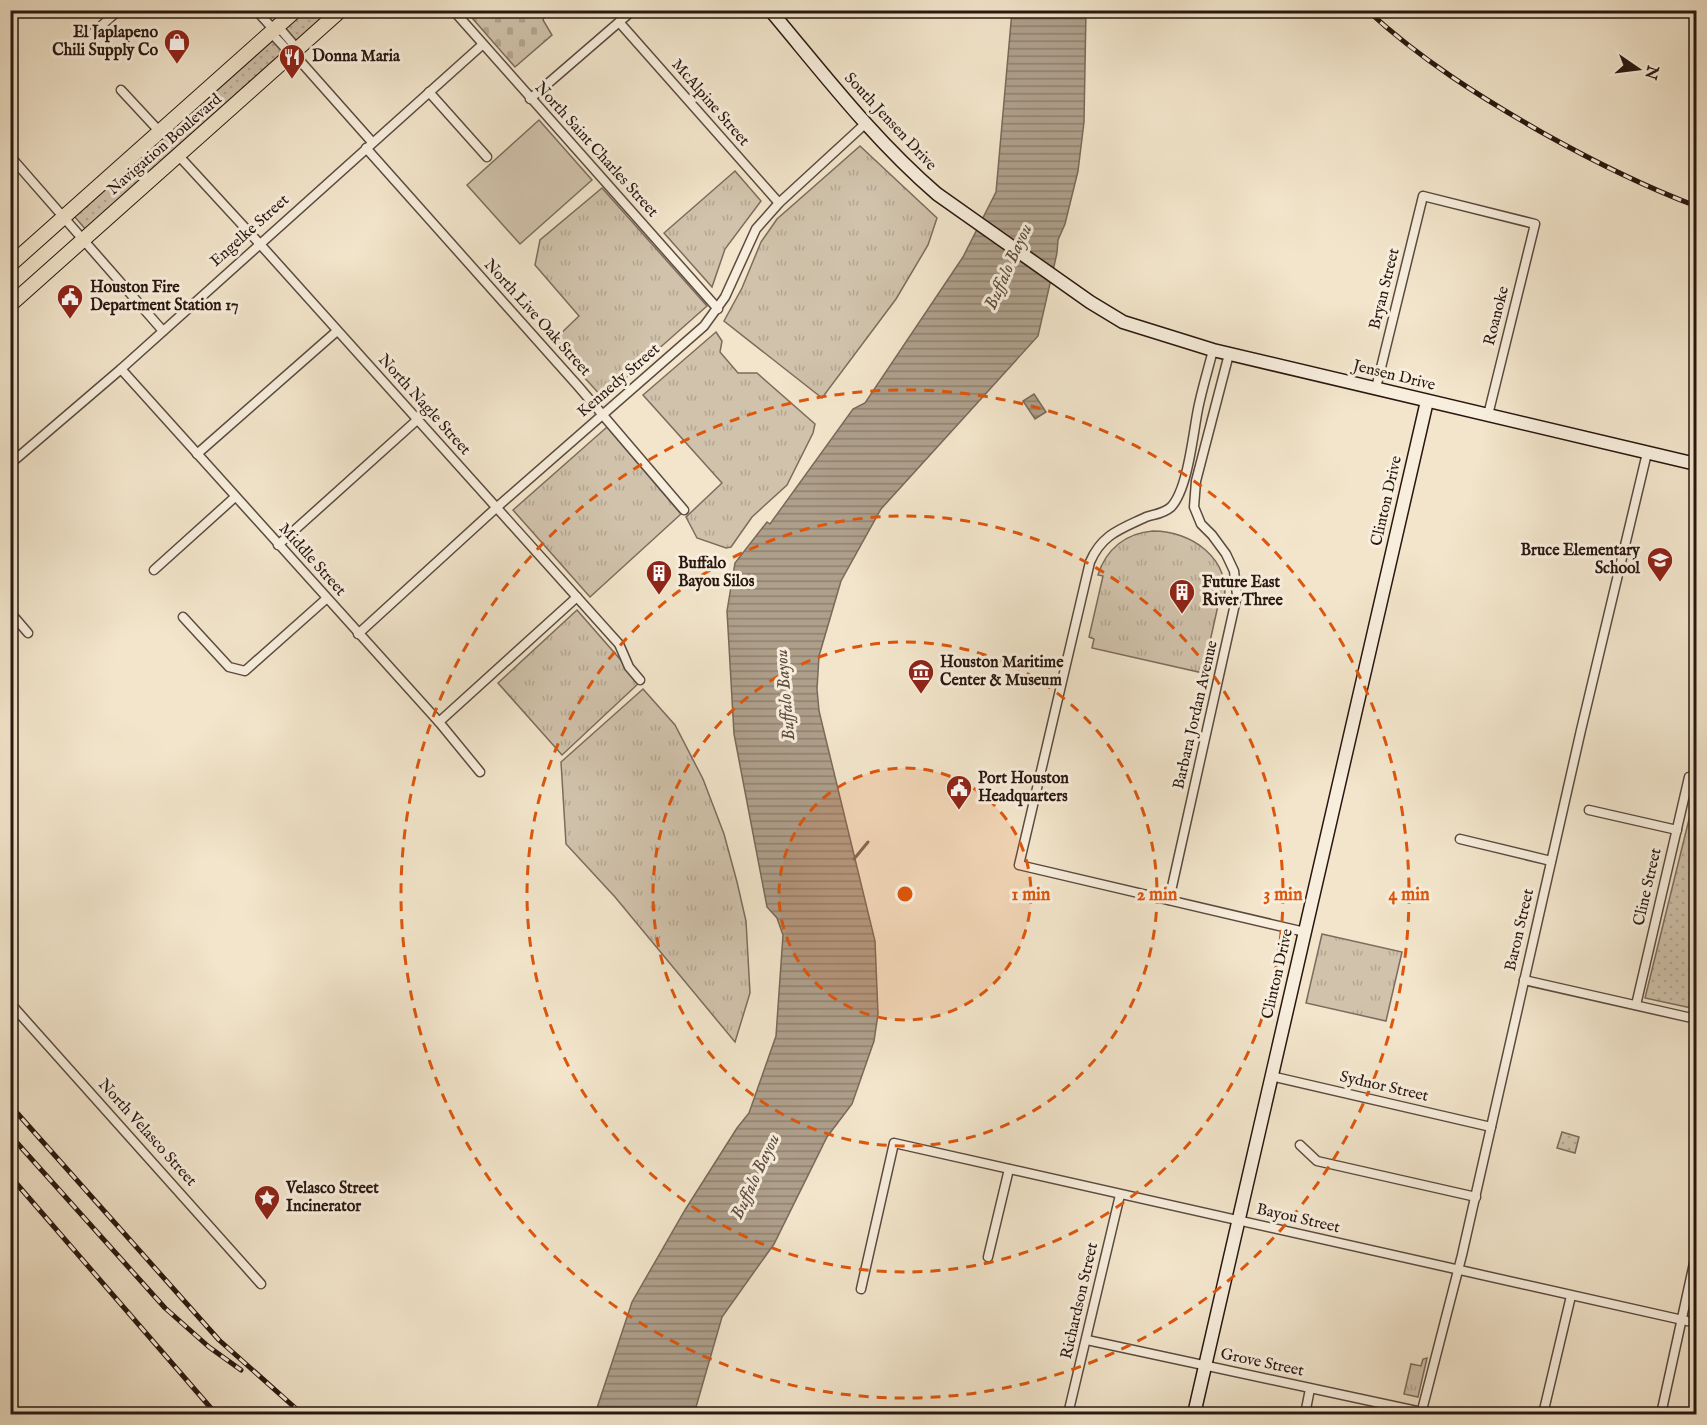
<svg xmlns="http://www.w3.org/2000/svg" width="1707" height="1425" font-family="'IM FELL English',serif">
	<defs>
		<pattern id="grass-tufts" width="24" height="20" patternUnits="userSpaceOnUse" patternTransform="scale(1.5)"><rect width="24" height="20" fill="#d0c2ab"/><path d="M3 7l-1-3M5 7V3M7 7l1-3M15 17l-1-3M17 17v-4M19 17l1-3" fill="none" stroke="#b3a692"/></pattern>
		<pattern id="cemetery-stones" width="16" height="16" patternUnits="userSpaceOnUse" patternTransform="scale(1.5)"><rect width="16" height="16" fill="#d0c2ab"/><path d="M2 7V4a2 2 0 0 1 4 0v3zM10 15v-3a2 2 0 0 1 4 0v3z" fill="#b3a692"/></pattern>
		<pattern id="park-dots" width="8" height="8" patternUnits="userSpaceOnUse" patternTransform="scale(1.5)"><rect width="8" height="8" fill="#d0c2ab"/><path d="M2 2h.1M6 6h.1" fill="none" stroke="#b3a692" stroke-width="1.8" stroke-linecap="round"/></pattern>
		<pattern id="water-rules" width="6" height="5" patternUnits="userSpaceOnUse" patternTransform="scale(1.5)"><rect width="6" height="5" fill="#ae9f8b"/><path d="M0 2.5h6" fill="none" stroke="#8e8170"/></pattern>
	</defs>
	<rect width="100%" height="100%" fill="#f2e5cb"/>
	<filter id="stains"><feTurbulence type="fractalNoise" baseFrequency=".00333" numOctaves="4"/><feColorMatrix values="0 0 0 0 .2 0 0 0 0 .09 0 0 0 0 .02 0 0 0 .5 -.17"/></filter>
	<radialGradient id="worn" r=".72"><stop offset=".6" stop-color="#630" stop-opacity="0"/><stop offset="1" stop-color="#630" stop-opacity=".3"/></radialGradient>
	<!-- grass -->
	<g fill="url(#grass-tufts)" stroke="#7c6c5e" stroke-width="1.5">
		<path d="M860 146 937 218 928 245 896 299 822 398 724 321 742 288 761 242 777 219Z"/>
		<path d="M735 171 761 201 725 249 712 287 664 233Z"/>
		<path d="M602 188 707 306 603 398 552 342 579 316 535 265 540 240Z"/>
		<path d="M716 332 722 341 720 352 738 373H757L815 424 813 433 787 485 752 517 731 547 726 548 697 538 686 517 722 483 643 395Z"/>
		<path d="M607 427 681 514 590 597 513 510Z"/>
		<path d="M1153 531C1192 531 1231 559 1224 601H1219L1203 673 1092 648 1094 639 1089 637 1103 576 1098 575C1106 549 1126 533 1153 531Z"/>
		<path d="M577 610 640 682 562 755 498 683Z"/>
		<path d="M643 689 675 725 703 779 724 834 737 882 746 921 750 993 735 1042 615 897 566 844 561 762Z"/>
		<path d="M1322 934 1402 952 1386 1021 1306 1003Z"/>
		<path d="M1427 1358 1418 1397 1404 1394 1411 1364 1421 1366 1423 1359Z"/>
	</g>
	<!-- cemetery -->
	<path fill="url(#cemetery-stones)" stroke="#7c6c5e" stroke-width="1.5" d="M466 11H547L543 20 552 35 515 67Z"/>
	<!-- park -->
	<g fill="url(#park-dots)" stroke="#7c6c5e" stroke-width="1.5">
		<path d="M303 11H334L87 231 74 216Z"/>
		<path d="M1696 791V1009L1645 998Z"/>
		<path d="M1562 1132 1579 1137 1575 1153 1557 1148Z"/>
	</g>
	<!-- pitch -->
	<path fill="#d0c2ab" stroke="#7c6c5e" stroke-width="1.5" d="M539 120 592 180 520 244 467 185Z"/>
	<!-- water -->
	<g fill="url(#water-rules)" stroke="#79695a" stroke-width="1.5">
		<path d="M1012 11H1086L1084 122 1078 171 1065 224 1058 240 1057 253 1038 336 881 509 841 581 819 656 817 689 819 711 875 941 878 1014 874 1041 852 1104 827 1137 774 1244 722 1317 694 1414H595L632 1302 685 1210 737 1128 749 1113 776 1036 783 935 777 918 767 907 734 734 727 611 735 563 767 522 770 524 853 409 865 403 963 257 996 192Z"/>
		<path d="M1034 394 1046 412 1035 419 1023 401Z"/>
	</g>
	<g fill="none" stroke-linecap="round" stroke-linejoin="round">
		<!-- stream -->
		<path stroke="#79695a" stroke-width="3" d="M854 859 868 842"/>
		<!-- minor casing -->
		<g stroke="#5b4a3f" stroke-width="11">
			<g id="minor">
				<path d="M256 10 274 30 275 37 288 51 293 53 372 142"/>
				<path d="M453 10 718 309"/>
				<path d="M619 22 779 203"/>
				<path d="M274 30 282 31 294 45 293 53"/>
				<path d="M93 33 119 10"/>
				<path d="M121 90 160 132"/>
				<path d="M429 92 487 157"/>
				<path d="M530 99 633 10"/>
				<path d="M366 148 578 386 684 510"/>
				<path d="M178 155 259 243 619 644 629 667 640 680"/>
				<path d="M10 156 163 331"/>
				<path d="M1213 350C1208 370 1202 389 1198 409 1193 434 1188 489 1171 507 1163 514 1155 514 1146 517 1121 529 1102 534 1090 562L1019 865 1305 932"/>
				<path d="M121 369 439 722 480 772"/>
				<path d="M1376 388 1423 196 1535 224 1488 415"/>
				<path d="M197 454 337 331"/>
				<path d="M10 464 121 369 482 45"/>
				<path d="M278 545 417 420"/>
				<path d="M154 570 235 497"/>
				<path d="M10 612 28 633"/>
				<path d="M183 617 229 667 245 671 326 599"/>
				<path d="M358 634 496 508 704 326 725 297 756 229 779 203 866 123"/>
				<path d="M439 722 577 597"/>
				<path d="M1589 810 1677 830"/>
				<path d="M1460 839 1551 861"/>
				<path d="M1169 900 1237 595 1234 571 1226 554 1212 535 1201 524 1194 507 1196 481 1229 354"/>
				<path d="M1524 980 1696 1019"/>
				<path d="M10 1003 261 1284"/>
				<path d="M1636 1005 1689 777"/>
				<path d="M1271 1076 1491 1127"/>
				<path d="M1300 1145 1317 1161 1476 1197"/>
				<path d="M988 1257 1009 1169"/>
				<path d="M861 1289 894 1143 1696 1323"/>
				<path d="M1087 1340 1431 1414"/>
				<path d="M1068 1414 1120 1195"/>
				<path d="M1305 1414 1310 1389"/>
				<path d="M1421 1414 1462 1255 1581 730 1647 453"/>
				<path d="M1543 1414 1571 1296"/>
				<path d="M1661 1414 1696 1254"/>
			</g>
		</g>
		<!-- secondary casing -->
		<g stroke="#291710" stroke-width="15">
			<g id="secondary">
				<path d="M770 10C823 73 874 140 937 194L1090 302 1123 322 1213 350 1696 464"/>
				<path d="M1194 1414 1427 401"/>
			</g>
		</g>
		<!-- primary casing -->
		<g stroke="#291710" stroke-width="16">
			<g id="primary">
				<path d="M10 265 296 10"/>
				<path d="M10 305 341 10"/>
			</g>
		</g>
		<!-- minor -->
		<use href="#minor" stroke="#f7eedd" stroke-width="8"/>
		<!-- secondary -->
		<use href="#secondary" stroke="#f7eedd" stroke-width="12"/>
		<!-- primary -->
		<use href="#primary" stroke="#f2e5cb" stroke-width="14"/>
		<!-- rail casing -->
		<g stroke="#291710" stroke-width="5">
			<g id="rail">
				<path d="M1367 10C1420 59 1480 97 1543 133 1593 161 1643 186 1696 206"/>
				<path d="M10 1105 219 1340 302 1414"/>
				<path d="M10 1135 165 1308 209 1347 241 1370"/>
				<path d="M10 1176 216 1414"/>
				<path d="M10 1403 20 1414"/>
			</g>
		</g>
		<!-- rail -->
		<use href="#rail" stroke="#f7eedd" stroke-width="3" stroke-dasharray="9" stroke-linecap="butt"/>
	</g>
	<!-- distance rings -->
	<circle cx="905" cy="894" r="126" fill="#de560c" fill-opacity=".12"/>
	<g fill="none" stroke="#de560c" stroke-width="3" stroke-dasharray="10 8">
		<circle cx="905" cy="894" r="126"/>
		<circle cx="905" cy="894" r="252"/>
		<circle cx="905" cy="894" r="378"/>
		<circle cx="905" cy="894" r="504"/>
	</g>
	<!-- icons -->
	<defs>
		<g id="shop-pin" transform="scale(1.35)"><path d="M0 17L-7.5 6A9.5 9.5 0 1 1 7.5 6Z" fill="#8f2418" stroke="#f7eedd"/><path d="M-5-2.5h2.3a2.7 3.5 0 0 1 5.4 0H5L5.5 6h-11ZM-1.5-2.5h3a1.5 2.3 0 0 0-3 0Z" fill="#fff"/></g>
		<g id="restaurant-pin" transform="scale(1.35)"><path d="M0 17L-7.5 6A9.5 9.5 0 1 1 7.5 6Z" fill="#8f2418" stroke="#f7eedd"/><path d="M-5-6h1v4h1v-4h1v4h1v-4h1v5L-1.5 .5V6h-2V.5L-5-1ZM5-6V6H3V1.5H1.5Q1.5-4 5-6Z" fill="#fff"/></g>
		<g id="civic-pin" transform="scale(1.35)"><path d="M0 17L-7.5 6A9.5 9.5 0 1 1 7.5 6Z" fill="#8f2418" stroke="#f7eedd"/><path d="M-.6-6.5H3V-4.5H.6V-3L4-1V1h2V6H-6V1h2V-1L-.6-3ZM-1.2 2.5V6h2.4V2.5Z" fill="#fff"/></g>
		<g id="school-pin" transform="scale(1.35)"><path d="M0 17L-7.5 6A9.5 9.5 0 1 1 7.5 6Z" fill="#8f2418" stroke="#f7eedd"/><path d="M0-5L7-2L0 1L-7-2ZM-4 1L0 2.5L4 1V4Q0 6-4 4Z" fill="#fff"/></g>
		<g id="building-pin" transform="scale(1.35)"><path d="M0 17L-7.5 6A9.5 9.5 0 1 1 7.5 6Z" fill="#8f2418" stroke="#f7eedd"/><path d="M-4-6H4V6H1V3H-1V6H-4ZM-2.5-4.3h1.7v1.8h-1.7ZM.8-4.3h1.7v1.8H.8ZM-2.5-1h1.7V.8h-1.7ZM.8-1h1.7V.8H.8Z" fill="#fff"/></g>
		<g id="museum-pin" transform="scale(1.35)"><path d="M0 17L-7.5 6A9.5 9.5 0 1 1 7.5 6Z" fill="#8f2418" stroke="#f7eedd"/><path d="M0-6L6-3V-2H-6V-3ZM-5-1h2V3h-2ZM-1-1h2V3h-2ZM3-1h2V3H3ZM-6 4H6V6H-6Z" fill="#fff"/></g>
		<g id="sight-pin" transform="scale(1.35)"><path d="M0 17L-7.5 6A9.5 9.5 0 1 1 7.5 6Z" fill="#8f2418" stroke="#f7eedd"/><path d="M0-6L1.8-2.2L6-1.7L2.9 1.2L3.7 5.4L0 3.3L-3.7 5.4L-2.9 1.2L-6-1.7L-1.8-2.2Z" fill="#fff"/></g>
	</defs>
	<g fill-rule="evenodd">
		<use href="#shop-pin" x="177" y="42"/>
		<use href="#restaurant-pin" x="292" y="57"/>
		<use href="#civic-pin" x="70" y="297"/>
		<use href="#school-pin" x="1660" y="560"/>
		<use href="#building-pin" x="659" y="573"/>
		<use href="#building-pin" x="1182" y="592"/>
		<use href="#museum-pin" x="921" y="672"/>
		<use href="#civic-pin" x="959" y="788"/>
		<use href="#sight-pin" x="267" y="1198"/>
	</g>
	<g text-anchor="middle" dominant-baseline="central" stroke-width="6" stroke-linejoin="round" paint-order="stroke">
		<!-- poi labels -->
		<g font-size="16" font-weight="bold" fill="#291710" stroke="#f7eedd" text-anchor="start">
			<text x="158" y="33" text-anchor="end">El Japlapeno<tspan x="158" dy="18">Chili Supply Co</tspan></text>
			<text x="312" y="57">Donna Maria</text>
			<text x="90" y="288">Houston Fire<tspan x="90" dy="18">Department Station 17</tspan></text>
			<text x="1640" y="551" text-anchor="end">Bruce Elementary<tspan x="1640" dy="18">School</tspan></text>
			<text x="678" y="564">Buffalo<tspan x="678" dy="18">Bayou Silos</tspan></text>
			<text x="1202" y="583">Future East<tspan x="1202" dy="18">River Three</tspan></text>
			<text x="940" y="663">Houston Maritime<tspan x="940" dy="18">Center &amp; Museum</tspan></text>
			<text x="978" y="779">Port Houston<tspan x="978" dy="18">Headquarters</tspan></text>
			<text x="286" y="1189">Velasco Street<tspan x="286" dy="18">Incinerator</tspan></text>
		</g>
		<!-- street labels -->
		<g font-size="16" fill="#291710" stroke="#f7eedd">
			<text transform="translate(710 103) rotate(49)">McAlpine Street</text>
			<text transform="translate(890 122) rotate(47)">South Jensen Drive</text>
			<text transform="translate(165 145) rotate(-41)">Navigation Boulevard</text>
			<text transform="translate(596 150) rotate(48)">North Saint Charles Street</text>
			<text transform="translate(250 231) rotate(-42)">Engelke Street</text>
			<text transform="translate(1385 289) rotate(-76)">Bryan Street</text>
			<text transform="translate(1497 316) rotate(-76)">Roanoke</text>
			<text transform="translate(537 318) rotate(48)">North Live Oak Street</text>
			<text transform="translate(1394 376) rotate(14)">Jensen Drive</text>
			<text transform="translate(619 381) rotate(-41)">Kennedy Street</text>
			<text transform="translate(424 405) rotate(48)">North Nagle Street</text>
			<text transform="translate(1387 501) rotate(-77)">Clinton Drive</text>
			<text transform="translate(312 560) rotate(48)">Middle Street</text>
			<text transform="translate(1196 715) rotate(-77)">Barbara Jordan Avenue</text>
			<text transform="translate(1648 887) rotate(-77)">Cline Street</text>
			<text transform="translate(1520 930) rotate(-77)">Baron Street</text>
			<text transform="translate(1278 974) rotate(-77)">Clinton Drive</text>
			<text transform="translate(1384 1087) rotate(13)">Sydnor Street</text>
			<text transform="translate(147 1133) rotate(48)">North Velasco Street</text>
			<text transform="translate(1298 1219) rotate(13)">Bayou Street</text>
			<text transform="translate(1080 1301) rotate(-77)">Richardson Street</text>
			<text transform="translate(1262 1363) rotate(12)">Grove Street</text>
		</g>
		<!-- water labels -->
		<g font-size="18" font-style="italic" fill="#5e4d41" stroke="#f7eedd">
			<text transform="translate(1009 267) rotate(-66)">Buffalo Bayou</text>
			<text transform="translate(786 695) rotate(-95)">Buffalo Bayou</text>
			<text transform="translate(756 1177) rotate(-65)">Buffalo Bayou</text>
		</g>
	</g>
	<circle cx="905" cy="894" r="9" fill="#de560c" stroke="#f7eedd" stroke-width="3"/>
	<g font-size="18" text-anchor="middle" font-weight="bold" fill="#de560c" stroke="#f7eedd" stroke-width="6" stroke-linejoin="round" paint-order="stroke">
		<text x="1031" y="900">1 min</text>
		<text x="1157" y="900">2 min</text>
		<text x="1283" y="900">3 min</text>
		<text x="1409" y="900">4 min</text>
	</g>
	<!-- margin -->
	<rect width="1707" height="1425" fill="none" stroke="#f2e5cb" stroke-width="36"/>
	<rect x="12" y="12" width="1683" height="1401" fill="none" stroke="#291710" stroke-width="3"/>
	<rect x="18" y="18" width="1671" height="1389" fill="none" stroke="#291710" stroke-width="1.5"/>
	<!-- north arrow -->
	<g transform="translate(1638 69) rotate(104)" stroke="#f7eedd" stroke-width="4.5" paint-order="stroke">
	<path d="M0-4.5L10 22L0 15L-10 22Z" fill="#291710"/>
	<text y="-9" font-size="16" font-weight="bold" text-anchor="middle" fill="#291710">N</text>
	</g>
	<rect width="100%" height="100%" filter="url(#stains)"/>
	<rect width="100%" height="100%" fill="url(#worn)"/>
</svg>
